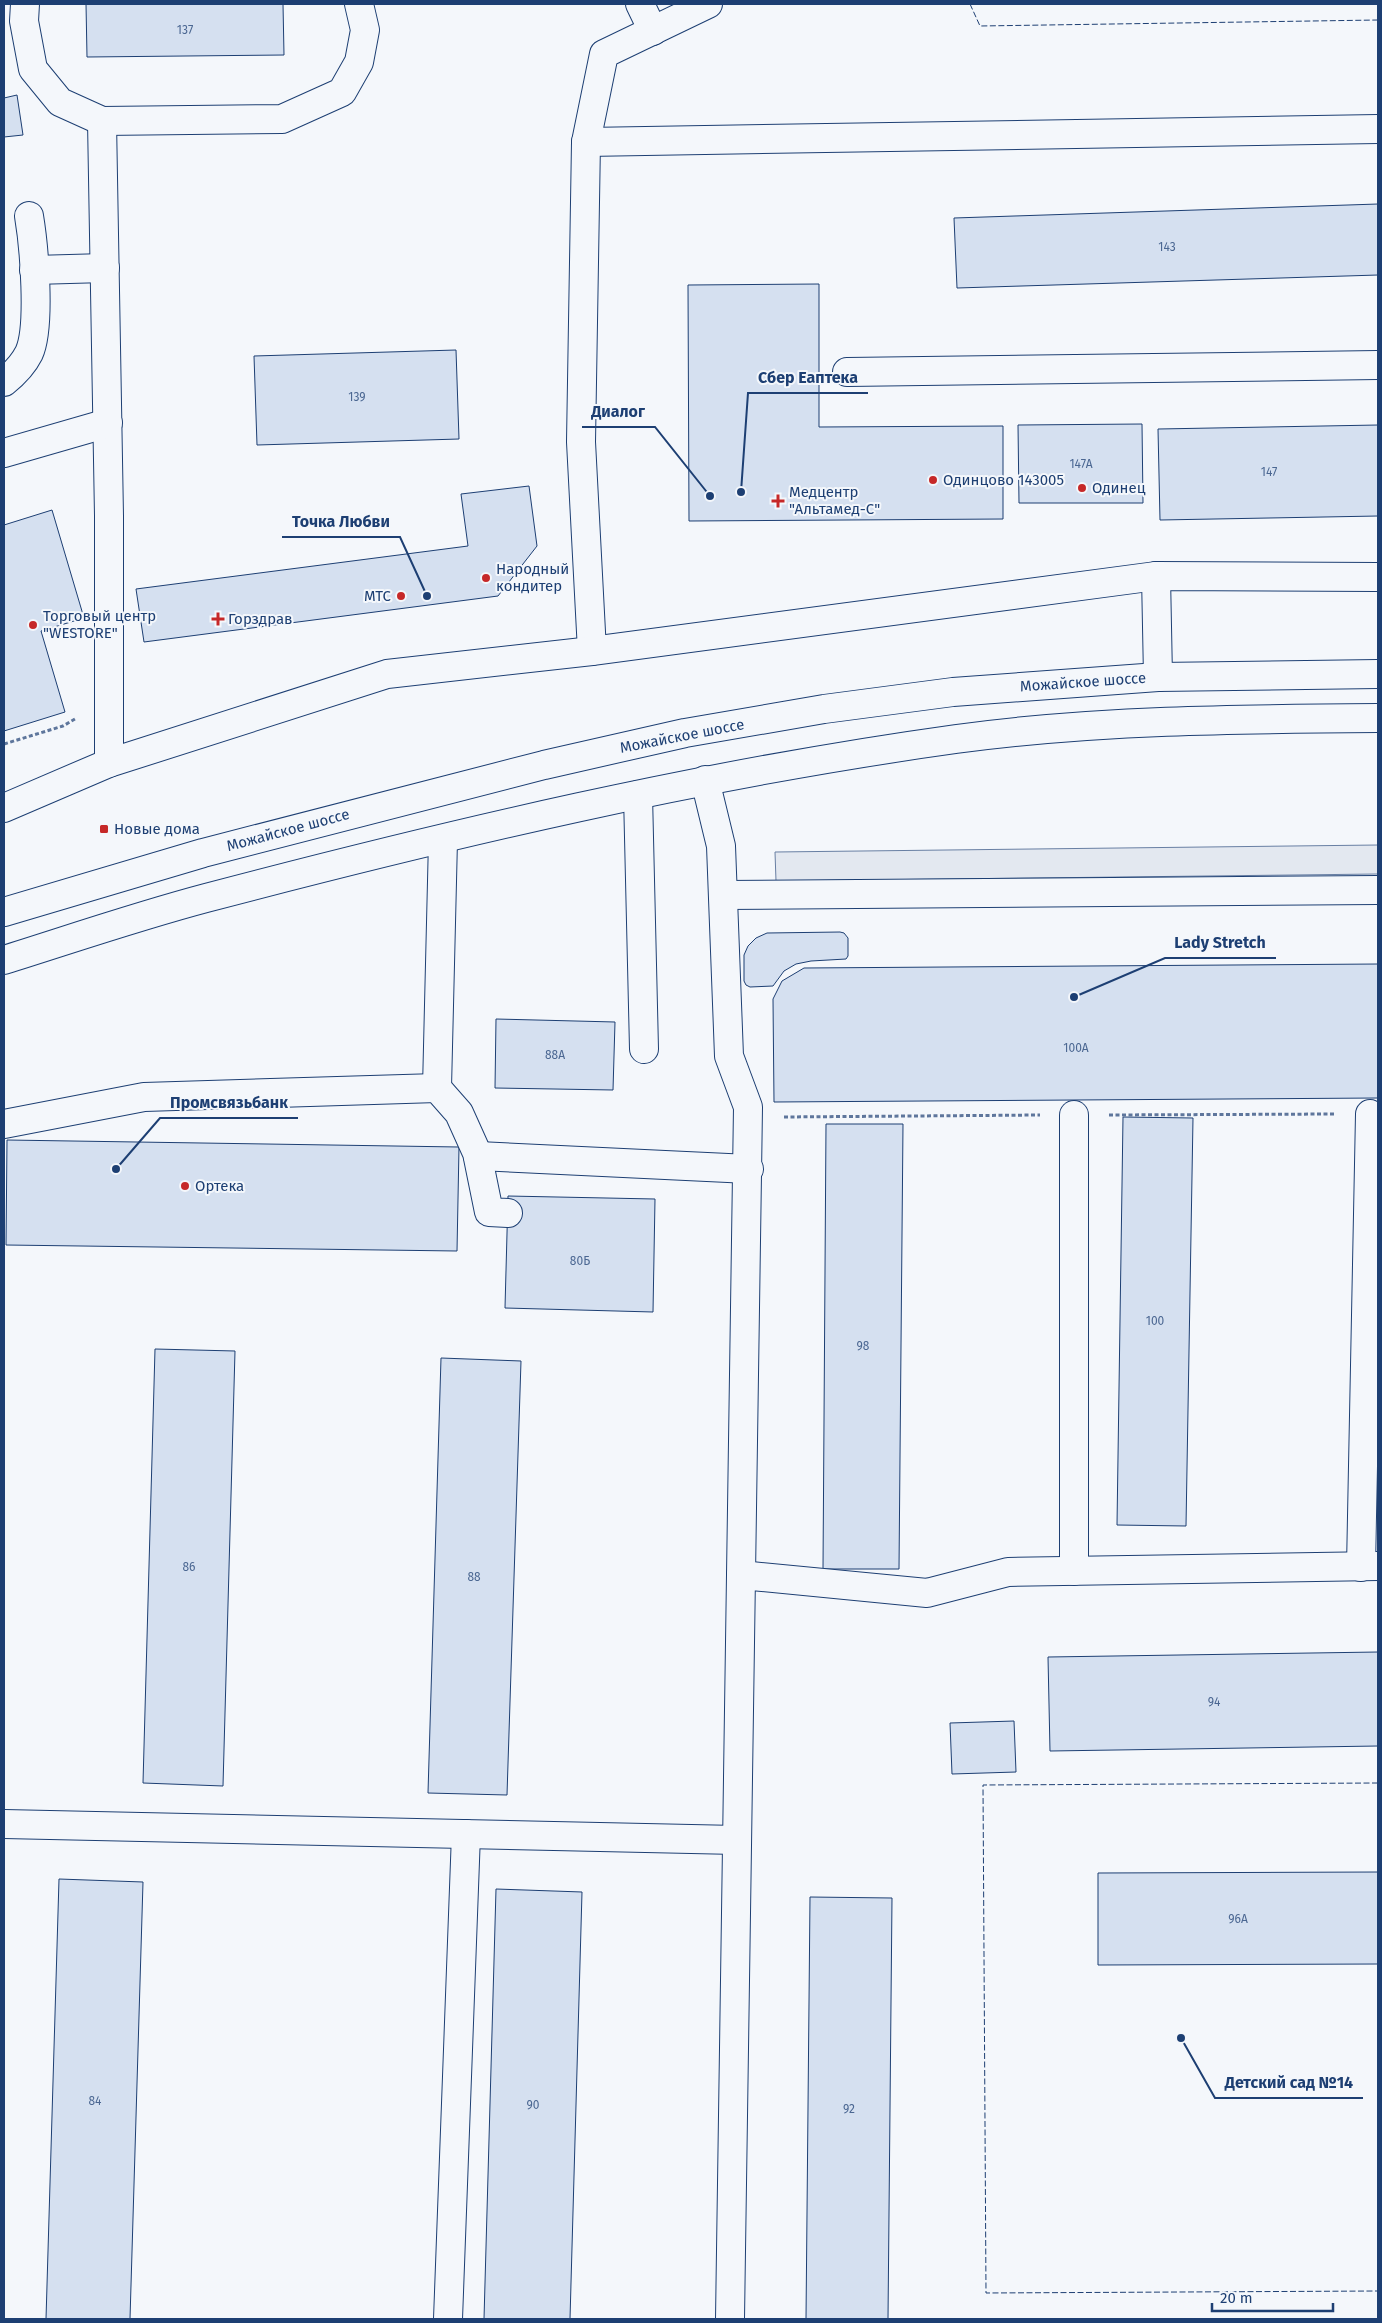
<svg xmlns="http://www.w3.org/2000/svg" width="1382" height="2323" font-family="'Fira Sans',sans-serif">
	<rect width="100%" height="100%" fill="#f4f7fb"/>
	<!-- parking -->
	<path fill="#e3e8f0" stroke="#687fa3" d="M1378 845V874L776 881 775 852Z"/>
	<!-- building -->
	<g fill="#d5e0f0" stroke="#1d3f73">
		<path d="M86 4H283L284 55 87 57Z"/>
		<path d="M17 95 23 135 4 137V98Z"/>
		<path d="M1378 204V275L957 288 954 218Z"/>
		<path d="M819 284V427L1003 426V519L689 521 688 285Z"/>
		<path d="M456 350 459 439 257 445 254 356Z"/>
		<path d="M1142 424 1143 503H1019L1018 425Z"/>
		<path d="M1378 425V516L1160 520 1158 429Z"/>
		<path d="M529 486 537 546 498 596 144 642 136 589 468 546 461 494Z"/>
		<path d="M52 510 84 618 41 631 65 712 4 731V525Z"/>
		<path d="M840 932 844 933 848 938V956L846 959 811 961 796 964 784 971 773 986 750 987 746 985 744 981V955L748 946 756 938 767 933Z"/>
		<path d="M1378 964V1098L774 1102 773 999 782 981 804 968Z"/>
		<path d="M496 1019 615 1022 613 1090 495 1088Z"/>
		<path d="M1123 1117 1193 1118 1186 1526 1117 1525Z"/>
		<path d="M826 1124H903L899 1569H823Z"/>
		<path d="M7 1140 459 1147 457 1251 6 1245Z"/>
		<path d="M508 1196 655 1199 653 1312 505 1308Z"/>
		<path d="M155 1349 235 1351 223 1786 143 1783Z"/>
		<path d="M441 1358 521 1361 507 1795 428 1793Z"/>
		<path d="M1378 1652V1746L1050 1751 1048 1657Z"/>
		<path d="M1014 1721 1016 1772 952 1774 950 1723Z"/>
		<path d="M1378 1872V1964L1098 1965V1873Z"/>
		<path d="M59 1879 143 1882 130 2319H46Z"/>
		<path d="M496 1889 582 1892 570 2319H484Z"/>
		<path d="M810 1897 892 1898 888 2319H806Z"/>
	</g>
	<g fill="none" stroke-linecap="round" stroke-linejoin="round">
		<!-- minor casing -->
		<g stroke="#1d3f73" stroke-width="30">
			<g id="minor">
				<path d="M25 4 24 21 33 69 60 102 102 121 282 119 342 92 359 62 365 30 359 4"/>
				<path d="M640 4 653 31"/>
				<path d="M102 121 109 516V763"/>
				<path d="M586 142 1378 129"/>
				<path d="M34 270 105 268"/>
				<path d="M847 372 1378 365"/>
				<path d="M4 382C14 374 23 365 29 353 41 327 34 246 29 216"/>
				<path d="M4 453 108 423"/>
				<path d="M1156 576 1158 677"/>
				<path d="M592 651 581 442 586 142 604 54 708 4"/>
				<path d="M705 780 721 846 729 1056 748 1107 741 1575"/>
				<path d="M638 795 644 1049"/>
				<path d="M4 808 109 763 387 674 592 651 1156 576 1378 577"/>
				<path d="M723 895 1378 890"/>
				<path d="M437 1088 443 840"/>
				<path d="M4 1124 144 1097 437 1088 459 1113 477 1153 489 1212 508 1213"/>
				<path d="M478 1156 749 1169"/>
				<path d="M1361 1567 1370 1114"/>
				<path d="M1074 1571V1115"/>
				<path d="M4 1824 737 1840"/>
				<path d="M448 2319 466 1834"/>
				<path d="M730 2319 741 1575 927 1593 1008 1572 1378 1566"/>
			</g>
		</g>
		<!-- major casing -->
		<g stroke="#1d3f73" stroke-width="30">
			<g id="major">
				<path d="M4 912 203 853 544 765 685 733 824 709 953 692 1158 677 1378 674"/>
				<path d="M4 960C71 939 138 916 206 898 453 833 703 774 956 739 1096 720 1237 719 1378 718"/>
			</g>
		</g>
		<!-- path -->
		<g stroke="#5e769c" stroke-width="3" stroke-dasharray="4 2.5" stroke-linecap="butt">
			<path d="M4 744 63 726 75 719"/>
			<path d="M1109 1115 1335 1114"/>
			<path d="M784 1117 1040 1115"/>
		</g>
		<!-- minor -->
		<use href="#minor" stroke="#f4f7fb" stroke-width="28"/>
		<!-- major -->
		<use href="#major" stroke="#f4f7fb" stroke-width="28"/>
		<!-- fence -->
		<g stroke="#1d3f73" stroke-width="1" stroke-dasharray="6 2.5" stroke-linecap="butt">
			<path d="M970 4 980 26 1378 20"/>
			<path d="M1378 1783 983 1785 986 2293 1378 2291"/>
		</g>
	</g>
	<!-- markers -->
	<g fill="#c62828" stroke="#f4f7fb" stroke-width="2">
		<circle cx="933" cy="480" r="5"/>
		<circle cx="1082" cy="488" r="5"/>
		<path d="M775.5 493.5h5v5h5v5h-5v5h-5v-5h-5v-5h5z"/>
		<circle cx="486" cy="578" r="5"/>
		<circle cx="401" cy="596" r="5"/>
		<path d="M215.5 611.5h5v5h5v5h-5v5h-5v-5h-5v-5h5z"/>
		<circle cx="33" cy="625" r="5"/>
		<rect x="99" y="824" width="10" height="10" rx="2.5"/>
		<circle cx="185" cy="1186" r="5"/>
	</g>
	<g text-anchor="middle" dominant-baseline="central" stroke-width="4" stroke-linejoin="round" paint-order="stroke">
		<!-- number labels -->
		<g font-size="12" fill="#4b6792">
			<text x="185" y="30">137</text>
			<text x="1167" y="247">143</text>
			<text x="357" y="397">139</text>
			<text x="1081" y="464">147А</text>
			<text x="1269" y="472">147</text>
			<text x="1076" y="1048">100А</text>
			<text x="555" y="1055">88А</text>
			<text x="580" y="1261">80Б</text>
			<text x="1155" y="1321">100</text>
			<text x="863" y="1346">98</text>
			<text x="189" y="1567">86</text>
			<text x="474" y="1577">88</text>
			<text x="1214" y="1702">94</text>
			<text x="1238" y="1919">96А</text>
			<text x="95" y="2101">84</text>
			<text x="533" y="2105">90</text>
			<text x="849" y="2109">92</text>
		</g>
		<!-- poi labels -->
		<g font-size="15" fill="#1d3f73" stroke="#f4f7fb" text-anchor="start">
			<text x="943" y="480">Одинцово 143005</text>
			<text x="1092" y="488">Одинец</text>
			<text x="789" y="492">Медцентр<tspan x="789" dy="17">"Альтамед-С"</tspan></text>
			<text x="496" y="569">Народный<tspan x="496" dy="17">кондитер</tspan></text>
			<text x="391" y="596" text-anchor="end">МТС</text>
			<text x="43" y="616">Торговый центр<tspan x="43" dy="17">"WESTORE"</tspan></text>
			<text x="228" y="619">Горздрав</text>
			<text x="114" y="829">Новые дома</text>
			<text x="195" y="1186">Ортека</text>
		</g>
		<!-- street labels -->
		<g font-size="15" fill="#1d3f73" stroke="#f4f7fb">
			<text transform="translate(1083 682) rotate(-4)">Можайское шоссе</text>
			<text transform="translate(682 736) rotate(-11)">Можайское шоссе</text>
			<text transform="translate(288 830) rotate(-15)">Можайское шоссе</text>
		</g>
	</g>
	<!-- callouts -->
	<path fill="none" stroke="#1d3f73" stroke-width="2" d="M741 492L748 393H868M710 496L655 427H582M427 596L400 537H282M1074 997L1165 958H1276M116 1169L160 1118H298M1181 2038L1215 2098H1363"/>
	<g fill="#1d3f73" stroke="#f4f7fb" stroke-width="2">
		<circle cx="741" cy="492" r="5"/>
		<circle cx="710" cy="496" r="5"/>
		<circle cx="427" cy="596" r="5"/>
		<circle cx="1074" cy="997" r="5"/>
		<circle cx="116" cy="1169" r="5"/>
		<circle cx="1181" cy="2038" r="5"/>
	</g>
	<g font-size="16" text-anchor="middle" font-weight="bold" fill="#1d3f73" stroke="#f4f7fb" stroke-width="4" stroke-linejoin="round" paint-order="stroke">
		<text x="808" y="383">Сбер Еаптека</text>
		<text x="618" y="417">Диалог</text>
		<text x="341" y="527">Точка Любви</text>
		<text x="1220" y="948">Lady Stretch</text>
		<text x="229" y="1108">Промсвязьбанк</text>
		<text x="1289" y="2088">Детский сад №14</text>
	</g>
	<!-- border -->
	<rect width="1382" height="2323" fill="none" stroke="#1d3f73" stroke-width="10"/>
	<!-- scale -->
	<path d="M1212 2303v8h121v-8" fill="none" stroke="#1d3f73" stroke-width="2.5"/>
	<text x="1220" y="2303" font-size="15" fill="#1d3f73" stroke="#f4f7fb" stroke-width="4" paint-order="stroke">20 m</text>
</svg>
